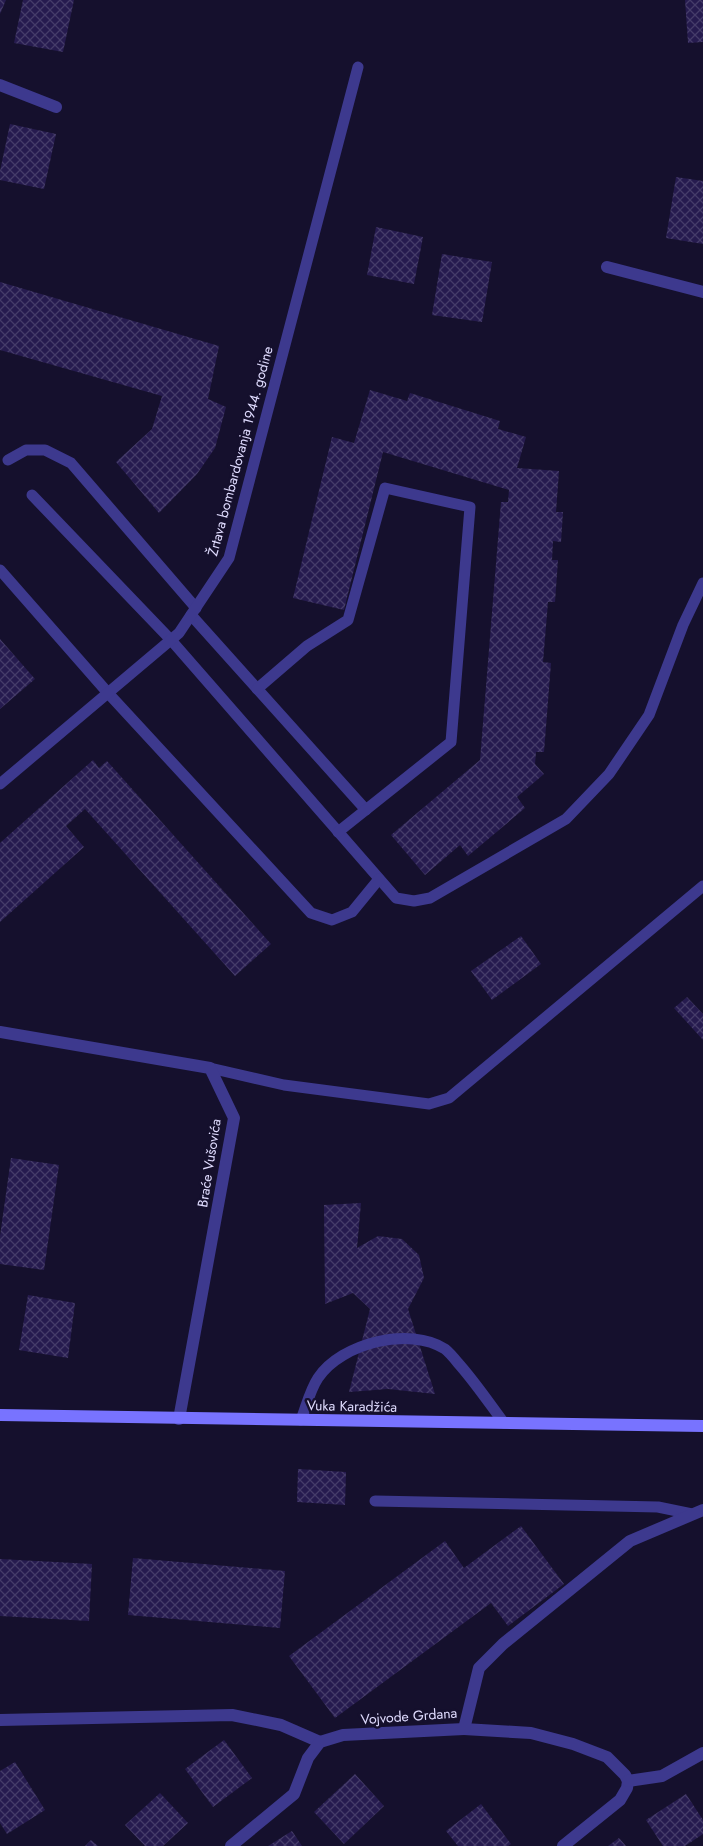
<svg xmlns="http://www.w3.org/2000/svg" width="703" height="1846" font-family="Jost,sans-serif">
	<defs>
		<pattern id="building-cross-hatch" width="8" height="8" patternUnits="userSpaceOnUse" patternTransform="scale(1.25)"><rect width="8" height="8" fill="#261b4f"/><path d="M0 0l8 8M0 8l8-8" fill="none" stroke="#453c69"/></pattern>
	</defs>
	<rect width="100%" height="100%" fill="#15102d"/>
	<!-- building -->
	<g fill="url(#building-cross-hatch)">
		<path d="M0 0H6L0 14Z"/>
		<path d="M23 0H74L63 52 14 43Z"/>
		<path d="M685 0H703V42L688 43Z"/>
		<path d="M10 124 56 134 44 189 0 180V171Z"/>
		<path d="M676 177 703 181V244L666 238Z"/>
		<path d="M376 227 423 237 414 284 367 275Z"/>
		<path d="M442 254 492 262 482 322 432 315Z"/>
		<path d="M0 282 219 346 208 399 226 407 215 448 197 474 159 513 116 462 152 429 162 396 0 350Z"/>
		<path d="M370 390 407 401 410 393 500 421 498 429 526 437 517 468 559 471 556 512H563L561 542 553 541 552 560H558L555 602H548L543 662 551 663 544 752H536L535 764 544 774 517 797 525 808 468 856 460 845 425 875 391 835 480 760 501 502H508L509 490 383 452 344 610 293 598 332 437 354 443Z"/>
		<path d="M0 639 35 679 0 709Z"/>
		<path d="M93 760 99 768 107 761 271 944 235 976 85 809 66 826 84 847 0 922V843Z"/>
		<path d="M521 936 541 964 492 1000 471 971Z"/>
		<path d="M687 997 703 1014V1040L674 1008Z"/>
		<path d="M11 1158 59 1165 44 1270 0 1264V1236Z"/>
		<path d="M361 1203 357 1248 378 1236 402 1239 419 1255 424 1278 408 1309 435 1394 388 1389 349 1392 370 1309 353 1293 325 1304 324 1205Z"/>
		<path d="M28 1295 75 1303 68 1358 19 1350Z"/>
		<path d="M298 1469 346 1472 345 1505 297 1502Z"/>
		<path d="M521 1526 564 1584 508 1626 491 1603 335 1718 289 1656 445 1541 464 1568Z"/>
		<path d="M133 1558 285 1571 280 1628 128 1615Z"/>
		<path d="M0 1559 92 1564 89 1621 0 1616Z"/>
		<path d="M224 1740 252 1778 213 1807 185 1769Z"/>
		<path d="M15 1762 45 1810 7 1834 0 1823V1771Z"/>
		<path d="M355 1774 384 1806 344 1844 314 1812Z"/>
		<path d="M160 1793 188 1823 163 1846H145L125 1825Z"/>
		<path d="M686 1794 703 1820V1834L685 1846H663L646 1820Z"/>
		<path d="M481 1804 511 1844 508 1846H458L446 1831Z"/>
		<path d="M292 1831 302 1846H268Z"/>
		<path d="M619 1838 626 1846H608Z"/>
		<path d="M91 1840 98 1846H85Z"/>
	</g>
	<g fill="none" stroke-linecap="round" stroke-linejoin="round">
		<!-- lane -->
		<g stroke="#3d398e" stroke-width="11">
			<path d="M8 460 26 450H45L71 463 196 608"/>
			<path d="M32 495 171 640 396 898 414 901 430 898 566 819 609 774 649 715 683 625 703 583"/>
			<path d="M0 570 108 693 311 913 332 920 352 912 379 879"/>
			<path d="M191 615 366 810"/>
			<path d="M257 689 307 646 348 620 385 488 470 507 451 742 338 832"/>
			<path d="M0 784 179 633 229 558 358 67"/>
			<path d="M210 1068 284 1085 429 1104 449 1098 703 886"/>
			<path d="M301 1420C306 1407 310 1390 318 1378 341 1343 410 1326 445 1349 450 1353 454 1358 458 1363 475 1382 489 1403 504 1423"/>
			<path d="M375 1501 658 1507 692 1514"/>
		</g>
		<!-- street -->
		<g stroke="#3d398e" stroke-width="12">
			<path d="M0 85 56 107"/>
			<path d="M607 267 703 292"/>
			<path d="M0 1032 210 1068 234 1118 179 1419"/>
			<path d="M0 1720 232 1715 281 1725 320 1742"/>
			<path d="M464 1729 531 1733 573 1744 607 1757 625 1775 628 1781 627 1788 620 1800 563 1846"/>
			<path d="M628 1781 662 1776 703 1753"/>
			<path d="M231 1846 294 1794 308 1758 320 1742 343 1735 464 1729 479 1668 503 1644 630 1541 703 1510"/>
		</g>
		<!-- secondary -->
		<path stroke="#7873ff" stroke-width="12" d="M0 1415 703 1426"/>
	</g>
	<g text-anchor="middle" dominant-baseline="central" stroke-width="5" stroke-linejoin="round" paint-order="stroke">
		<!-- street labels -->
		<g font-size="14" fill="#e0dcff" stroke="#15102d">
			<text transform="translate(240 451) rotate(-75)">Žrtava bombardovanja 1944. godine</text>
			<text transform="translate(209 1163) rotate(-81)">Braće Vušovića</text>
			<text transform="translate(352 1406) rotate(1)">Vuka Karadžića</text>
			<text transform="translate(409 1716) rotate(-4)">Vojvode Grdana</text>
		</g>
	</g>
</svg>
